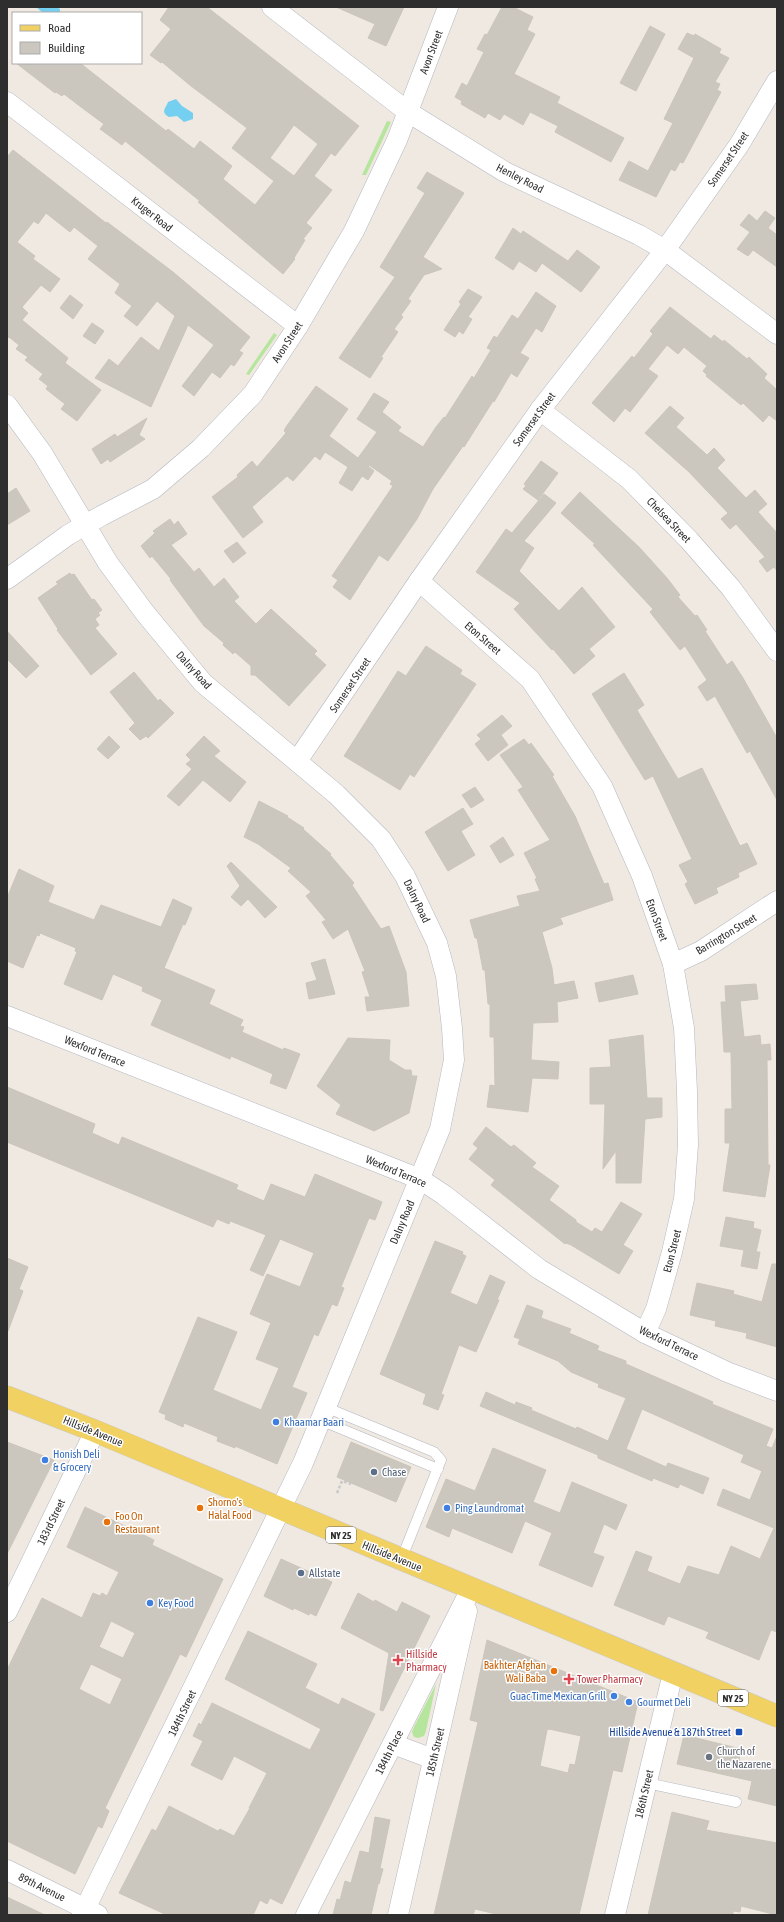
<svg xmlns="http://www.w3.org/2000/svg" width="784" height="1922" font-family="'Asap Condensed',sans-serif">
	<rect width="100%" height="100%" fill="#efe9e1"/>
	<!-- green -->
	<g fill="#b6e59e">
		<path d="M387 121 391 122 366 175H362Z"/>
		<path d="M274 333 277 335 249 375 246 374Z"/>
		<path d="M436 1684 426 1731 424 1736 418 1738 414 1737 412 1732 414 1727Z"/>
	</g>
	<!-- water -->
	<g fill="#75cff0">
		<path d="M36 7H57L60 9V13H43Z"/>
		<path d="M176 99 182 106 193 113V119L184 122 177 116 169 117C160 112 166 108 168 102Z"/>
	</g>
	<!-- building -->
	<g fill="#cbc7bf" stroke="#cbc5ba" fill-rule="evenodd">
		<path d="M169 7H207L359 126 335 156 331 153 314 176 332 190 306 223 312 228 303 239 305 240 294 258 295 259 283 274 198 202 200 201 125 141 122 145 100 129 104 124 81 107 64 94 62 96 56 92 55 93 16 63H80L166 131 168 129 194 149 200 141 232 166 223 179 255 205 274 181 232 148 247 128 191 86 162 62 161 63 150 55 171 29 160 20ZM294 125 318 144 294 176 270 158Z"/>
		<path d="M336 7H404L386 46 368 38 375 24Z"/>
		<path d="M502 7H513L533 17 527 30 535 34 514 74 560 97 557 103 624 138 611 162 555 132 558 126 530 112 523 125 504 114 500 120 488 113 485 118 461 104 462 101 455 97 462 83 467 86 484 52 477 49 485 34 487 35Z"/>
		<path d="M650 26 665 34 636 91 620 83Z"/>
		<path d="M687 33 694 36 695 34 721 49 719 53 729 58 715 82 720 84 717 90 721 92 714 105 683 163 680 162 675 171 671 169 656 197 619 180 629 161 648 171 673 123 664 119 694 58 678 49Z"/>
		<path d="M13 150 106 223 107 222 173 272 250 337 239 351 243 353 234 366 231 364 220 378 212 372 194 396 182 386 214 345 188 325 151 407 95 378 109 359 118 366 141 337 159 351 175 316 157 301 137 326 124 316 132 306 115 293 120 284 88 259 98 246 74 227 70 232 46 213 38 224 34 221 17 242 35 256 33 259 60 279 50 292 41 285 22 307 28 313 22 320 68 358 65 363 101 390 77 421 61 409 65 404 46 389 48 386 39 379 43 374 25 360 28 357 16 349 19 345 9 337 7 339V157Z"/>
		<path d="M427 172 464 193 423 257 442 269 424 275 408 299 411 301 401 315 403 317 394 329 398 332 381 357 383 358 370 378 339 358 395 277 380 267 425 193 417 188Z"/>
		<path d="M765 211 775 218 768 228 777 235V267L753 250 748 256 737 249 750 232 740 225 749 214 757 221Z"/>
		<path d="M513 228 521 234 523 231 568 261 577 250 600 267 581 292 542 263 536 272 519 261 513 270 495 258Z"/>
		<path d="M468 289 482 297 468 317 472 319 463 334 459 331 455 337 444 330 461 304 459 302Z"/>
		<path d="M536 292 556 306 542 332 536 328 520 353 529 358 517 377 511 373 494 402 493 401 464 447 463 446 433 489 417 519 388 561 379 555 350 600 333 587 338 580 332 576 393 486 390 484 392 481 369 465 368 466 374 471 368 480 362 476 352 491 339 483 348 467 325 452 320 460 315 456 293 481 287 476 252 507 263 522 243 538 212 497 238 477 237 475 252 461 257 467 286 433 284 431 286 427 316 386 348 409 329 436 358 458 377 432 357 419 374 393 389 402 382 412 401 427 398 431 423 447 436 427 444 417 445 418 472 376 474 378 491 350 487 348 494 336 497 338 512 315 518 319Z"/>
		<path d="M70 295 83 305 73 319 60 308Z"/>
		<path d="M670 307 711 339 714 335 723 342 724 340 747 359 749 357 767 374 764 378 777 390V421L769 415 763 422 743 403 741 405 706 376 707 375 703 371 707 366 684 347 678 354 667 345 648 369 658 376 630 412 625 408 614 422 592 403 632 356 634 358 653 334 650 331Z"/>
		<path d="M92 323 104 331 95 344 83 336Z"/>
		<path d="M670 406 684 418 676 427 707 455 714 448 725 460 717 468 746 498 755 490 767 504 758 512 777 533V571L774 567 767 572 759 561 765 557 736 524 730 529 721 519 728 513 689 472 645 433Z"/>
		<path d="M147 418 139 435 145 439 110 462 108 459 101 464 92 449 115 434 117 437Z"/>
		<path d="M541 461 558 473 538 500 523 489 526 486 524 484Z"/>
		<path d="M16 488 30 511 7 525V494Z"/>
		<path d="M580 492 639 547 667 578 680 595 678 597 695 616 697 615 707 630 705 631 727 665 732 661 743 678 777 738V800L750 751 747 753 715 696 707 701 698 687 707 680 685 646 680 650 650 612 653 609 593 545 595 544 561 513Z"/>
		<path d="M544 494 556 503 524 541 534 548 519 571 559 611 582 587 615 627 589 649 595 656 574 674 553 649 552 650 514 609 520 603 476 572 506 529 512 533Z"/>
		<path d="M170 519 174 525 178 521 187 534 171 545 194 572 199 568 214 587 224 578 239 597 234 601 256 624 271 609 317 651 314 654 326 665 289 706 255 675H251V666L235 652 233 654 223 645 224 643 204 626 170 580 171 579 152 556 150 558 141 546 155 533 153 531Z"/>
		<path d="M237 542 246 553 233 563 224 551Z"/>
		<path d="M70 573 71 575 74 574 92 600 94 599 102 610 98 613 100 615 95 619 99 625 95 628 117 654 91 675 57 630 58 629 38 598 58 584 56 582Z"/>
		<path d="M7 631 39 666 26 678 7 659Z"/>
		<path d="M426 646 462 670 460 674 476 684 414 777 410 774 400 790 344 756 398 671 406 676Z"/>
		<path d="M134 672 158 701 160 699 174 713 148 738 146 736 140 740 129 729 135 723 110 692Z"/>
		<path d="M624 673 644 705 637 710 678 779 702 768 740 846 747 843 757 864 738 873 739 877 716 888 718 893 695 904 685 884 688 882 679 865 692 859 653 776 645 780 592 694Z"/>
		<path d="M502 715 512 726 501 735 508 745 488 761 475 744 481 739 477 735Z"/>
		<path d="M109 736 120 747 108 759 97 749Z"/>
		<path d="M204 736 220 751 214 756 246 782 230 802 203 780 179 806 167 796 192 769 186 764 191 760 186 755Z"/>
		<path d="M524 739 529 745 531 743 554 775 552 776 575 816 604 884 608 883 613 900 560 918 563 924 542 932 552 968 554 985 574 981 578 998 557 1002 558 1022 533 1023 531 1060 559 1062 558 1079 532 1078 528 1112 487 1107 490 1085 495 1086 494 1037H490V1004H488L485 970H483L477 938H475L470 920 520 906 517 896 540 891 535 879 537 878 524 853 550 840 518 790 523 787 500 755Z"/>
		<path d="M475 787 484 800 471 808 462 795Z"/>
		<path d="M259 801 288 816 287 817 304 828 303 829 331 854 330 855 354 883 352 885 381 929 389 926 406 972 409 1006 367 1011 365 997H370L362 972 365 971 348 929 333 939 322 922 326 920 306 896 311 892 288 871 291 868 258 844 244 837Z"/>
		<path d="M463 808 473 824 461 831 475 855 448 871 425 832Z"/>
		<path d="M503 837 514 855 500 863 490 846Z"/>
		<path d="M231 862 277 907 265 918 248 899 241 906 231 897 240 886 227 866Z"/>
		<path d="M19 869 54 886 48 902 94 920 101 905 161 927 173 899 192 908 185 925 183 924 164 968 215 990 209 1004 243 1020 240 1026 244 1027 242 1032 283 1050 284 1048 300 1054 286 1089 270 1083 273 1074 231 1056 230 1059 151 1025 162 1000 142 991 143 987 113 974 102 1000 64 984 77 952 75 951 76 948 40 933 39 936 37 935 23 968 7 961V898Z"/>
		<path d="M325 959 335 994 309 999 306 983 317 980 311 963Z"/>
		<path d="M633 975 638 994 599 1002 595 983Z"/>
		<path d="M756 984 758 999 740 1001 744 1037 760 1035 761 1045 770 1044 771 1060H767L768 1165H770L765 1197 723 1191 730 1143H725V1109H732L731 1052H724L721 1002H726L725 986Z"/>
		<path d="M643 1035 647 1098H662V1117L645 1119 641 1183H616V1151L603 1169 605 1104H590V1068L611 1067 609 1040Z"/>
		<path d="M348 1038 390 1040 389 1060 405 1070H411L412 1076H417L409 1113 374 1131 336 1114 341 1105 317 1086Z"/>
		<path d="M7 1087 95 1124 92 1133 119 1145 122 1137 238 1185 236 1189 264 1201 271 1184 305 1197 315 1174 382 1202 375 1220 369 1218 341 1287 344 1288 337 1306 332 1304 318 1336 314 1334 292 1387 307 1393 277 1464 235 1446V1448L217 1441 218 1437 184 1423 183 1427 165 1419 166 1415 159 1412 198 1317 237 1332 213 1390 261 1410 279 1368 256 1359 271 1323 250 1314 267 1274 300 1287 314 1253 280 1239 263 1276 250 1270 266 1235 230 1221 229 1224 217 1219 213 1227 7 1142Z"/>
		<path d="M486 1127 511 1147 514 1145 536 1163 532 1167 559 1186 549 1200 576 1220V1222L592 1232 595 1228 602 1232 621 1202 642 1214 623 1245 633 1251 619 1274 571 1245 566 1243 565 1244 491 1185 495 1180 469 1159 478 1148 473 1144Z"/>
		<path d="M726 1217 754 1222 753 1228 761 1230 756 1252H760L757 1269 741 1266 744 1250 720 1246Z"/>
		<path d="M435 1241 463 1252 462 1254 466 1256 450 1293 477 1305 490 1275 505 1282 497 1300H499L476 1352 459 1345 441 1394 444 1395 438 1410 423 1404 426 1394 380 1374Z"/>
		<path d="M7 1258 28 1267 19 1289 23 1291 8 1331Z"/>
		<path d="M772 1264H777V1347L746 1338 747 1333 715 1326 716 1321 690 1315 697 1283 734 1291 733 1294 762 1302Z"/>
		<path d="M527 1305 543 1311 541 1318 571 1329 569 1333 599 1346 597 1350 626 1361V1364L713 1402 712 1404 773 1429 766 1446 772 1448 777 1436V1632L771 1630 759 1660 706 1638 709 1632 668 1616 664 1625 614 1605 636 1551 652 1557 647 1571 680 1584 688 1566 719 1575 731 1546 760 1559 774 1528 717 1505 723 1489 750 1500 762 1471 741 1462 744 1455 642 1409 626 1449 666 1467 668 1463 709 1478 703 1494 680 1484 678 1488 653 1478 652 1481 598 1458V1455L480 1406 486 1392 515 1405 516 1402 532 1408 531 1410 576 1429 577 1427 608 1441 626 1398 598 1387 599 1384 571 1372 558 1361 518 1344 520 1339 514 1337Z"/>
		<path d="M7 1442 54 1460 7 1554Z"/>
		<path d="M351 1442 411 1467 396 1502 337 1477Z"/>
		<path d="M493 1448 546 1470 533 1502 560 1513 572 1482 627 1505 616 1530 604 1524 593 1553 604 1557 592 1587 539 1565 552 1533 525 1521 512 1553 452 1528 449 1537 426 1527 446 1479 475 1491Z"/>
		<path d="M85 1507 154 1540 152 1545 223 1579 186 1657 180 1654 169 1677 105 1808 109 1811 102 1828 98 1826 75 1874 7 1841V1670L42 1598 82 1618 93 1593 100 1596 102 1593 107 1596 119 1572 67 1547ZM111 1621 135 1633 123 1658 99 1647ZM91 1664 122 1679 110 1705 79 1689Z"/>
		<path d="M281 1559 332 1582 316 1616 310 1613 309 1615 294 1608 293 1610 264 1596Z"/>
		<path d="M358 1593 374 1602 375 1600 397 1612 402 1602 430 1616 383 1711 380 1710 389 1653 341 1628Z"/>
		<path d="M248 1631 317 1664 305 1688 339 1705 342 1698 375 1714 282 1904 270 1898 267 1904 260 1900 253 1915H167L119 1893 152 1829 156 1831 169 1806 218 1831 220 1829 234 1836 250 1808H249L267 1773 234 1756 222 1780 191 1765 203 1741 193 1736 199 1723 201 1725 212 1703 310 1750 321 1729 225 1679Z"/>
		<path d="M487 1640 638 1702 622 1772 613 1770 579 1915H500L475 1909 473 1915H434L478 1722 470 1720ZM549 1729 581 1736 575 1765 570 1764 568 1773 540 1766 547 1730Z"/>
		<path d="M684 1735 741 1749 739 1761 777 1770V1806L748 1799 752 1781 677 1764Z"/>
		<path d="M672 1812 709 1821 706 1830 777 1843V1915L741 1906 740 1912 733 1911V1915H648Z"/>
		<path d="M375 1817 390 1820 380 1868 383 1869 379 1884H378L371 1915H333L337 1899 340 1900 345 1881 351 1883 360 1851 369 1853Z"/>
		<path d="M7 1897 45 1915H7Z"/>
	</g>
	<g fill="none" stroke-linecap="round" stroke-linejoin="round">
		<!-- service casing -->
		<g stroke="#b4b7c1" stroke-width="11">
			<g id="service">
				<path d="M325 1407 434 1452 441 1460 401 1560"/>
				<path d="M320 1420 438 1469"/>
				<path d="M647 1783 736 1802"/>
			</g>
		</g>
		<!-- minor casing -->
		<g stroke="#b4b7c1" stroke-width="21">
			<g id="minor">
				<path d="M272 7 408 112 505 172 639 235 665 250 777 334"/>
				<path d="M7 102 298 326"/>
				<path d="M7 405 42 453 108 563 145 613 203 683 336 794 381 839 405 876 437 943 446 976 452 1028 454 1060 440 1129 303 1463 82 1915"/>
				<path d="M540 410 629 479 689 540 731 588 777 651"/>
				<path d="M7 579 68 535 101 516 153 489 201 448 253 394 298 326 354 231 397 140 448 7"/>
				<path d="M419 581 530 679 602 786 642 876 673 964 684 1028 687 1091 688 1145 684 1199 672 1252 656 1309 645 1333"/>
				<path d="M297 761 419 581 540 410 665 250 739 145 777 81"/>
				<path d="M673 964 701 951 777 901"/>
				<path d="M7 1016 420 1179 444 1195 539 1269 645 1333 727 1372 777 1391"/>
				<path d="M7 1612 95 1431"/>
				<path d="M393 1744 433 1759"/>
				<path d="M7 1870 98 1915"/>
				<path d="M306 1915 471 1589"/>
				<path d="M398 1915 467 1611"/>
				<path d="M615 1915 673 1673"/>
			</g>
		</g>
		<!-- primary casing -->
		<g stroke="#c9c9c9" stroke-width="23">
			<path id="primary" d="M7 1397 95 1431 777 1716"/>
		</g>
		<!-- path -->
		<path stroke="#c9c9c9" stroke-width="2.5" stroke-dasharray="3 2" stroke-linecap="butt" d="M337 1493 342 1481 351 1484"/>
		<!-- service -->
		<use href="#service" stroke="#fff" stroke-width="10"/>
		<!-- minor -->
		<use href="#minor" stroke="#fff" stroke-width="20"/>
		<!-- primary -->
		<use href="#primary" stroke="#f2d163" stroke-width="22"/>
	</g>
	<!-- markers -->
	<g fill="#3f7fe0" stroke="#fff" stroke-width="1.5">
		<circle cx="276" cy="1422" r="4"/>
		<circle cx="45" cy="1460" r="4"/>
		<circle cx="447" cy="1508" r="4"/>
		<circle cx="150" cy="1603" r="4"/>
		<circle cx="614" cy="1696" r="4"/>
		<circle cx="629" cy="1702" r="4"/>
	</g>
	<g fill="#5c6f8a" stroke="#fff" stroke-width="1.5">
		<circle cx="374" cy="1472" r="4"/>
		<circle cx="301" cy="1573" r="4"/>
	</g>
	<g fill="#e8710a" stroke="#fff" stroke-width="1.5">
		<circle cx="200" cy="1508" r="4"/>
		<circle cx="107" cy="1522" r="4"/>
		<circle cx="554" cy="1671" r="4"/>
	</g>
	<g fill="#e0444e" stroke="#fff" stroke-width="1.5">
		<path d="M396 1654h4v4h4v4h-4v4h-4v-4h-4v-4h4z"/>
		<path d="M567 1673h4v4h4v4h-4v4h-4v-4h-4v-4h4z"/>
	</g>
	<rect fill="#1a4fb4" stroke="#fff" stroke-width="1.5" x="735" y="1728" width="8" height="8" rx="2"/>
	<circle fill="#6b7280" stroke="#fff" stroke-width="1.5" cx="709" cy="1757" r="4"/>
	<g text-anchor="middle" dominant-baseline="central" stroke-width="3" stroke-linejoin="round" paint-order="stroke">
		<!-- shield labels -->
		<g fill="#fff" stroke="#6d6d6d" stroke-width="1">
			<rect x="326" y="1527" width="30" height="16" rx="3"/>
			<rect x="718" y="1690" width="30" height="16" rx="3"/>
		</g>
		<g font-size="10" font-weight="bold" fill="#2e2e2e">
			<text x="341" y="1535">NY 25</text>
			<text x="733" y="1698">NY 25</text>
		</g>
		<!-- street labels -->
		<g font-size="11" fill="#2e2e2e" stroke="#fff">
			<text transform="translate(431 52) rotate(-69)">Avon Street</text>
			<text transform="translate(728 159) rotate(-56)">Somerset Street</text>
			<text transform="translate(520 178) rotate(27)">Henley Road</text>
			<text transform="translate(152 214) rotate(38)">Kruger Road</text>
			<text transform="translate(287 342) rotate(-57)">Avon Street</text>
			<text transform="translate(534 419) rotate(-54)">Somerset Street</text>
			<text transform="translate(669 520) rotate(46)">Chelsea Street</text>
			<text transform="translate(483 638) rotate(41)">Eton Street</text>
			<text transform="translate(194 670) rotate(48)">Dalny Road</text>
			<text transform="translate(350 685) rotate(-56)">Somerset Street</text>
			<text transform="translate(417 901) rotate(64)">Dalny Road</text>
			<text transform="translate(657 920) rotate(70)">Eton Street</text>
			<text transform="translate(726 934) rotate(-31)">Barrington Street</text>
			<text transform="translate(95 1051) rotate(22)">Wexford Terrace</text>
			<text transform="translate(396 1171) rotate(23)">Wexford Terrace</text>
			<text transform="translate(402 1222) rotate(-67)">Dalny Road</text>
			<text transform="translate(672 1251) rotate(-76)">Eton Street</text>
			<text transform="translate(669 1343) rotate(26)">Wexford Terrace</text>
			<text transform="translate(93 1431) rotate(22)">Hillside Avenue</text>
			<text transform="translate(51 1522) rotate(-64)">183rd Street</text>
			<text transform="translate(392 1556) rotate(22)">Hillside Avenue</text>
			<text transform="translate(182 1713) rotate(-64)">184th Street</text>
			<text transform="translate(389 1752) rotate(-63)">184th Place</text>
			<text transform="translate(435 1752) rotate(-77)">185th Street</text>
			<text transform="translate(644 1794) rotate(-77)">186th Street</text>
			<text transform="translate(42 1887) rotate(26)">89th Avenue</text>
		</g>
		<!-- shop labels -->
		<g font-size="11" fill="#366cbe" stroke="#fff" text-anchor="start">
			<text x="284" y="1422">Khaamar Baari</text>
			<text x="53" y="1454">Honish Deli<tspan x="53" dy="13">&amp; Grocery</tspan></text>
			<text x="455" y="1508">Ping Laundromat</text>
			<text x="158" y="1603">Key Food</text>
			<text x="606" y="1696" text-anchor="end">Guac Time Mexican Grill</text>
			<text x="637" y="1702">Gourmet Deli</text>
		</g>
		<!-- service labels -->
		<g font-size="11" fill="#4e5e75" stroke="#fff" text-anchor="start">
			<text x="382" y="1472">Chase</text>
			<text x="309" y="1573">Allstate</text>
		</g>
		<!-- food labels -->
		<g font-size="11" fill="#c56008" stroke="#fff" text-anchor="start">
			<text x="208" y="1502">Shorno's<tspan x="208" dy="13">Halal Food</tspan></text>
			<text x="115" y="1516">Foo On<tspan x="115" dy="13">Restaurant</tspan></text>
			<text x="546" y="1665" text-anchor="end">Bakhter Afghan<tspan x="546" dy="13">Wali Baba</tspan></text>
		</g>
		<!-- health labels -->
		<g font-size="11" fill="#be3a42" stroke="#fff" text-anchor="start">
			<text x="406" y="1654">Hillside<tspan x="406" dy="13">Pharmacy</tspan></text>
			<text x="577" y="1679">Tower Pharmacy</text>
		</g>
		<!-- transit labels -->
		<g font-size="11" fill="#164399" stroke="#fff" text-anchor="end">
			<text x="731" y="1732">Hillside Avenue &amp; 187th Street</text>
		</g>
		<!-- worship labels -->
		<g font-size="11" fill="#5b616d" stroke="#fff" text-anchor="start">
			<text x="717" y="1751">Church of<tspan x="717" dy="13">the Nazarene</tspan></text>
		</g>
	</g>
	<!-- border -->
	<rect width="784" height="1922" fill="none" stroke="#2e2e2e" stroke-width="16"/>
	<!-- legend -->
	<rect x="12" y="12" width="130" height="52" fill="#ffffff" stroke="#ababab"/>
	<rect x="20" y="25" width="20" height="6" fill="#f2d163" stroke="#ababab"/>
	<text x="48" y="32" font-size="12" fill="#2e2e2e">Road</text>
	<rect x="20" y="42" width="20" height="12" fill="#cbc7bf" stroke="#ababab"/>
	<text x="48" y="52" font-size="12" fill="#2e2e2e">Building</text>
</svg>
